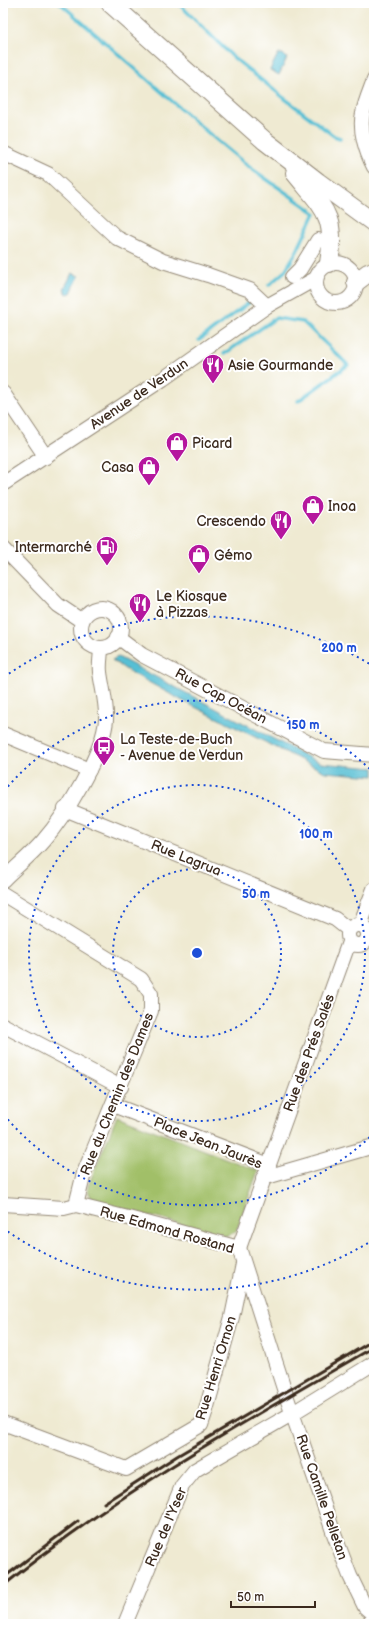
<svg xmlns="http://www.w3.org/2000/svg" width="377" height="1627" font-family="'Balsamiq Sans',sans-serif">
	<rect width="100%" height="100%" fill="#fff"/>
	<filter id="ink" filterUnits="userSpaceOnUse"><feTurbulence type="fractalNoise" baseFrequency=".025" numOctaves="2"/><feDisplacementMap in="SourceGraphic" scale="8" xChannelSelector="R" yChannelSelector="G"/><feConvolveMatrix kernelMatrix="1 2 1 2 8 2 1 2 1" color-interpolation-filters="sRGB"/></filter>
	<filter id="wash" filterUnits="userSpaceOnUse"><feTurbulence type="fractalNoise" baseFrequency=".012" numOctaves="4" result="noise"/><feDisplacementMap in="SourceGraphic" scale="16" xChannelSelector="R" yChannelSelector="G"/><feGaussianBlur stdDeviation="0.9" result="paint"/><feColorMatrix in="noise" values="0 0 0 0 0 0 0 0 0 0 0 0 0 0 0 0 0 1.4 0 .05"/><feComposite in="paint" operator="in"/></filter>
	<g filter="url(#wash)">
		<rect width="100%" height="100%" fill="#efead2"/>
		<!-- green -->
		<path fill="#a1bf68" stroke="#6e7443" d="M117 1116 258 1171 236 1232 225 1236 93 1201 88 1191V1186Z"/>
		<!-- water -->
		<g fill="#57bfd4" stroke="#497479">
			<path d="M278 54H283L287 58 279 75 270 70Z"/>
			<path d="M72 273 79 276 71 293 67 294 64 289Z"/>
			<path d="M118 657 310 758 321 763 374 768V776L325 772 181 700 125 669 112 660Z"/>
		</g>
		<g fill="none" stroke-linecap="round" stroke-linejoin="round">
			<!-- stream -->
			<g stroke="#57bfd4" stroke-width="3.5">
				<path d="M60 3 213 137 249 167 315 213 297 251 285 271 269 285"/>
				<path d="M178 3 234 58 284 98 334 136 340 138"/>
				<path d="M199 340 250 302"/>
				<path d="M224 354 276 318 303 322 348 365 298 401"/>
			</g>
		</g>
	</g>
	<g filter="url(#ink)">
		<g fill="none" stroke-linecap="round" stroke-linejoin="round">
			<!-- minor casing -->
			<g stroke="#958a78" stroke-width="16">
				<g id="minor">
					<path d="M374 80C370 91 365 102 363 113 359 130 366 152 374 167"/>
					<path d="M3 153 48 174 117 238 163 261 208 275 250 290 267 306"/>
					<circle cx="336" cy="283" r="20"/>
					<path d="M292 277 300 269 318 240"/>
					<path d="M3 393 46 457"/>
					<path d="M3 484 163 379 267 306 315 279"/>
					<path d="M3 548 58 605 82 621"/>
					<circle cx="101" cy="628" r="20"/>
					<path d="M118 637 142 655 324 751 374 755"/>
					<path d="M3 734 89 770"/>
					<path d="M65 809 335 919 349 930"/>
					<path d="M3 880C16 867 31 855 43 841 65 816 103 754 106 720 107 704 102 688 100 672 99 664 101 655 101 648"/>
					<path d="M3 894 141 979 151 994V1011L84 1173 76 1205"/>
					<circle cx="358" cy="935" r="10"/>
					<path d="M360 925 374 889"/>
					<path d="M3 1025 121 1087"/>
					<path d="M113 1105 269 1165"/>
					<path d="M263 1178 374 1146"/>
					<path d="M3 1204 64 1208 76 1205 132 1219 239 1248"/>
					<path d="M239 1248 287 1398 334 1534 350 1576 365 1607 374 1615"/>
					<path d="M239 1248 349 942"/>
					<path d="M3 1423 126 1469 201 1425 206 1410 232 1317 243 1264"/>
					<path d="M125 1624 182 1486 195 1470 288 1416 374 1363"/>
				</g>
			</g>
			<!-- major casing -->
			<g stroke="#958a78" stroke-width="20">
				<g id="major">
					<path d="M110 3 265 141 318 182 374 223"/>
					<path d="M295 173C323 208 337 215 329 263"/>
					<path d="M356 282 368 273 374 271"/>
					<path d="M371 1624 374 1622"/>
				</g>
			</g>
			<!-- minor -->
			<use href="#minor" stroke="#fff" stroke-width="14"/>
			<!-- major -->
			<use href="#major" stroke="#fff" stroke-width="18"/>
			<!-- rail -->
			<g stroke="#3b2a1e" stroke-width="3">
				<path d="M104 1503 177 1456 374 1340"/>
				<path d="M3 1578 78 1521"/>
				<path d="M3 1586C117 1493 247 1420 374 1347"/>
			</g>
		</g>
	</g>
	<!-- distance rings -->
	<g fill="none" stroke="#1d4ed8" stroke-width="2" stroke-dasharray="2 4">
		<circle cx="197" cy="953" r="84"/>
		<circle cx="197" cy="953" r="168"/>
		<path d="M374 1133A252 252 0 0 1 4 1115M4 791A252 252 0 0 1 374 773"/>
		<path d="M373 1240A337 337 0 0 1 4 1229M4 677A337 337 0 0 1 373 666"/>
	</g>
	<!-- icons -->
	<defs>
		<g id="restaurant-pin" transform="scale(1.15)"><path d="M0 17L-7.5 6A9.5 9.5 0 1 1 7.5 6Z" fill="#b5179e" stroke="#fff"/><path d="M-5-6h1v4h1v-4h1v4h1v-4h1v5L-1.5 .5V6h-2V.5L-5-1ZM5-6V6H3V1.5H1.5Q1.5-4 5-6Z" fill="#fff"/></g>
		<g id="shop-pin" transform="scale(1.15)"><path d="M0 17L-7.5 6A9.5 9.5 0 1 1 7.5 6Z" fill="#b5179e" stroke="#fff"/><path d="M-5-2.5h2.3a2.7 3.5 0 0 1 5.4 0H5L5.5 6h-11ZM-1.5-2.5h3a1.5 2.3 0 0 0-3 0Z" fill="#fff"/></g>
		<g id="fuel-pin" transform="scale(1.15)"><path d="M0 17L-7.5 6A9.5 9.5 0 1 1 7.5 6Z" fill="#b5179e" stroke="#fff"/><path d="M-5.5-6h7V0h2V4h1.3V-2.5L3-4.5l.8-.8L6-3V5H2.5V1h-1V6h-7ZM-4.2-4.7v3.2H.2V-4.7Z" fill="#fff"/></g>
		<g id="bus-pin" transform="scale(1.15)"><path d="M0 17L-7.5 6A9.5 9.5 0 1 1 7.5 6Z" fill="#b5179e" stroke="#fff"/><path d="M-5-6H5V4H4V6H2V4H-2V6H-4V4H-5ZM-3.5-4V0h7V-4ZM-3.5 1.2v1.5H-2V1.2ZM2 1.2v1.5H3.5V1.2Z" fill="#fff"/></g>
	</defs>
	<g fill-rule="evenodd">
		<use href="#restaurant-pin" x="213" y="365"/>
		<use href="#shop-pin" x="177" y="443"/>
		<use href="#shop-pin" x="149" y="467"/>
		<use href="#shop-pin" x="313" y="506"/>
		<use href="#restaurant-pin" x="281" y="521"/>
		<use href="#fuel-pin" x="107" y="547"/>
		<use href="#shop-pin" x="199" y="555"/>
		<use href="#restaurant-pin" x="140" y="604"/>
		<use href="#bus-pin" x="104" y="747"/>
	</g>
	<g text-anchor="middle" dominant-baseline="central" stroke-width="4" stroke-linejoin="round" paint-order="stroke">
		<!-- poi labels -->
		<g font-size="14" fill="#3b2a1e" stroke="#fff" text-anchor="start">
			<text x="228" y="365">Asie Gourmande</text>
			<text x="192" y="443">Picard</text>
			<text x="134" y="467" text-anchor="end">Casa</text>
			<text x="328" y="506">Inoa</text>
			<text x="266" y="521" text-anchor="end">Crescendo</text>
			<text x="92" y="547" text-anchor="end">Intermarché</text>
			<text x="214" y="555">Gémo</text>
			<text x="156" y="596">Le Kiosque<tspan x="156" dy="16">à Pizzas</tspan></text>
			<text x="120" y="739">La Teste-de-Buch<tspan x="120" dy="16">- Avenue de Verdun</tspan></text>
		</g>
		<!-- street labels -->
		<g font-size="14" fill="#3b2a1e" stroke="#fff">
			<text transform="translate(139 394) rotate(-34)">Avenue de Verdun</text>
			<text transform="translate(221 696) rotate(28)">Rue Cap Océan</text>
			<text transform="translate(186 858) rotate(22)">Rue Lagrua</text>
			<text transform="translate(309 1053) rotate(-70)">Rue des Prés Salés</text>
			<text transform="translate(117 1094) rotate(-68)">Rue du Chemin des Dames</text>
			<text transform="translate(208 1143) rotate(22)">Place Jean Jaurès</text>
			<text transform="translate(167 1230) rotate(16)">Rue Edmond Rostand</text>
			<text transform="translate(216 1368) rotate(-73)">Rue Henri Ornon</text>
			<text transform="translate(322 1497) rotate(71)">Rue Camille Pelletan</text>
			<text transform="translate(166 1527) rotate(-67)">Rue de l'Yser</text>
		</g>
	</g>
	<circle cx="197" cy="953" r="6" fill="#1d4ed8" stroke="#fff" stroke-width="2"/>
	<g font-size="12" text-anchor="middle" font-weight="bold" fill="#1d4ed8" stroke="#fff" stroke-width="4" stroke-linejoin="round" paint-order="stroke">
		<text x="339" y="652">200 m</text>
		<text x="303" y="729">150 m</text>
		<text x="316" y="838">100 m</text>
		<text x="256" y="898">50 m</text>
	</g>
	<!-- margin -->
	<rect width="377" height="1627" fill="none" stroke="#fff" stroke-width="16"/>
	<!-- scale -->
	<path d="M231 1601v6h84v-6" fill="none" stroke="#3b2a1e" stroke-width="2"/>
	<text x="237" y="1601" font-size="12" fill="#3b2a1e" stroke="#ffffff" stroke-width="3" paint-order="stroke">50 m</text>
</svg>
